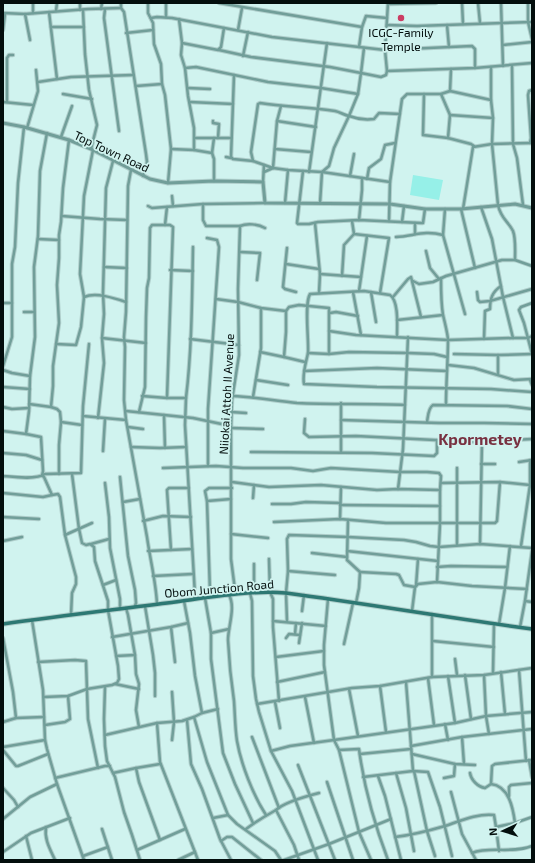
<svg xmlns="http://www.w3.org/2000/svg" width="535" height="863" font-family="'Exo 2',sans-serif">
	<rect width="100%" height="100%" fill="#d0f3ef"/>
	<!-- green -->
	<path fill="#96f0e8" d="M413 175 443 180 439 200 410 195Z"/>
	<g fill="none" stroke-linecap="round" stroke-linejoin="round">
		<!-- minor casing -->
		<g stroke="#afcecb" stroke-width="4.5">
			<g id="minor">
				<path d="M33 3V13"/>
				<path d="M80 3V10"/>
				<path d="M121 3V8L124 12 146 154 147 162 143 176"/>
				<path d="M148 3V13L153 23 154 44 161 64 162 84 165 95 171 149 168 183"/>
				<path d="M219 3 362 27"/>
				<path d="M462 3 463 24"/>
				<path d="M478 3 480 23"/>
				<path d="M501 3 503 66"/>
				<path d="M528 3V22L532 39"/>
				<path d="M388 4 436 3"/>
				<path d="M101 9 102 3"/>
				<path d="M105 9 104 18 119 131"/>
				<path d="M83 10 85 54 89 90 97 125 91 149"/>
				<path d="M56 11 57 3"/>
				<path d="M49 12 57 79"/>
				<path d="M3 13 25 14 88 9 121 8"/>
				<path d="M25 14 30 40"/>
				<path d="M166 17V3"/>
				<path d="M151 18 157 17 172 18 272 37 385 50 472 46 475 49V68"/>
				<path d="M179 19 182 43 181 55 185 68 188 96 194 128V150"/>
				<path d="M387 25 417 26 532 22"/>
				<path d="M447 25 449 47"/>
				<path d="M51 27H84"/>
				<path d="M3 30 5 14"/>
				<path d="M238 30 242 8"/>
				<path d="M126 33 153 30"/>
				<path d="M182 43 218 50 221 47 224 28"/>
				<path d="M503 45 532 42"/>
				<path d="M359 47 362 27 366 16 387 18"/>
				<path d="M219 50 251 57 330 67 361 73 364 48"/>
				<path d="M243 56 248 32"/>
				<path d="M512 66 513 144 517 158 523 205"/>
				<path d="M491 67V100L493 118 492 144 498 205C501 219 508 221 513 231 516 239 515 251 515 260"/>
				<path d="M185 68 196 67 268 82 321 88 358 94"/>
				<path d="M387 71 385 50 388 3"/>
				<path d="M234 75 231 157 233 159 253 161 273 168 277 121 281 106"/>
				<path d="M38 82 71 77 133 75"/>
				<path d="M136 86 162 84"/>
				<path d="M188 88 210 89"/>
				<path d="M450 91 451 69"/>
				<path d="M63 94 92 99"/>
				<path d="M424 94 423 135 448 138"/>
				<path d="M441 94 450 115"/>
				<path d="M3 102 33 105"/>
				<path d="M7 102V58L9 55H13"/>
				<path d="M190 102 233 104"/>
				<path d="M213 121V123L219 124 218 138"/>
				<path d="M277 121 316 127"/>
				<path d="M27 128 38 91 36 70"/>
				<path d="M61 137 72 106"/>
				<path d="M195 138H231"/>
				<path d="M530 143 531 138 528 95 529 91 532 90"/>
				<path d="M474 146 471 144 448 138 450 115 493 118"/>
				<path d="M171 149 194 150 212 153 214 159V181"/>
				<path d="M275 149 311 152"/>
				<path d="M212 153 214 138"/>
				<path d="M226 157 231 158"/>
				<path d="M253 161 251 152 258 104 260 103C285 107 310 107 335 111 340 112 344 115 349 116 357 119 366 120 374 119L379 113 400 114"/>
				<path d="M131 170 128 186 126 312 124 337 125 347 124 400 126 420 147 537C150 559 156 582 157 604"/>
				<path d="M303 171 297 223 298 224H309L318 222 359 220 421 223H423L425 209"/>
				<path d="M264 172 273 168 288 170 322 172 390 182"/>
				<path d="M309 172 327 43"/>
				<path d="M350 176 354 154"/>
				<path d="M367 179 369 168 381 159 385 145 395 143"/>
				<path d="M263 182 264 165"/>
				<path d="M172 196 173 206"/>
				<path d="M285 203 288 170"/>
				<path d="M320 203 322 172 329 166 334 148 349 116 358 94 361 73 381 77 386 75 387 71 475 68 532 63"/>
				<path d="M203 204V220L206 226H240L238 289 239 355 232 400 231 428V559L235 590 234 594"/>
				<path d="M148 206 152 208 203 204 265 203"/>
				<path d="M481 207 492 239 503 297 513 338"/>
				<path d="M445 209 443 235 465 314"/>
				<path d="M461 209 475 268"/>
				<path d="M463 209 473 147 492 144 532 143"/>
				<path d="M62 216 100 219 127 220"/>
				<path d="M359 220 362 190V178"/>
				<path d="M352 221 354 234 389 238 380 293"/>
				<path d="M389 221 390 182 402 99 407 94H441L450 91 491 100"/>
				<path d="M402 222 404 206"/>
				<path d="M315 223 320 274 319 293"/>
				<path d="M165 225 167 207"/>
				<path d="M240 226C247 223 258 224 265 228"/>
				<path d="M415 234V223"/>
				<path d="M396 237C414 236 424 230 443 235"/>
				<path d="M207 238 217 240 219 247 208 409V466"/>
				<path d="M38 239 59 240"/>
				<path d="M287 248 283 287 285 289 296 292"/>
				<path d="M426 251 430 268 439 279"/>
				<path d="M240 252 260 253 257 280"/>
				<path d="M286 264 319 269"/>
				<path d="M104 267 127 268"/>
				<path d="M170 270 193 271"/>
				<path d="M320 274 361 277"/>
				<path d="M342 276 344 245 354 234"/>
				<path d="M441 278C441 290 441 303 443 315 445 323 447 331 448 339 448 361 446 382 446 404"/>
				<path d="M413 281 419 284 433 282 446 276 502 260H515L532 266"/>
				<path d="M359 291 367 236"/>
				<path d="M353 292 361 335"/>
				<path d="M371 292 376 322"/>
				<path d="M477 292 478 300 480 302 490 301 532 289"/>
				<path d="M84 297C96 292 114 298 126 302"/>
				<path d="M393 297 408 279 411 277 421 317"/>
				<path d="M216 299 238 302 261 308 286 311"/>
				<path d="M3 303H12"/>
				<path d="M24 312H34"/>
				<path d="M330 313 336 312 358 316"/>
				<path d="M397 320 443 315"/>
				<path d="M329 331 356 335 448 340 513 338H528L532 336"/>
				<path d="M397 336C397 326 399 301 390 295L364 291 310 294C304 304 309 340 308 353 306 363 302 374 304 384L377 387 491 389 532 392"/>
				<path d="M102 338 146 343"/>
				<path d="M190 339 239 345"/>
				<path d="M484 339 485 311 490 309C490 299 492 292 501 286"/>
				<path d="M56 344 76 345 81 327 84 297 80 274 84 196 93 150"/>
				<path d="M260 352 284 357"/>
				<path d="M308 353 329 354 349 352 408 353 434 354 447 357"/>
				<path d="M454 354 498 355"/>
				<path d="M532 354 524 323 519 310 521 307 532 303"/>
				<path d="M305 362 284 357 286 332V311L289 307 299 305 329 308V354"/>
				<path d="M448 365 474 368 514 380 532 379"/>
				<path d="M3 366 12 337V264L15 247 18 183 24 127"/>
				<path d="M3 370 12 373 30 376"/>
				<path d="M304 371 377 368 447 371"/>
				<path d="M498 374V355L532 354"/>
				<path d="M256 380 288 385"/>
				<path d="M530 380 532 385"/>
				<path d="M3 387 30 389"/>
				<path d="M142 396 167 398"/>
				<path d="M233 396C255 397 276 401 297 403 333 405 369 403 405 405"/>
				<path d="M253 397 261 348V308"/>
				<path d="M186 398C192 348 192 298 193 247"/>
				<path d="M341 403V452"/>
				<path d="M29 404 51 407 57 409 60 412 61 422 59 445V474"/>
				<path d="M3 407 12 409 29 408"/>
				<path d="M51 407 53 386V366L59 323 57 285 59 258V235L61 222 63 188 69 140"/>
				<path d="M126 411 193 418 231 426"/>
				<path d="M139 412 145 387 146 317 147 288 149 278 150 228 152 225H170L173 227 167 398H186L185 425 195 595 194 599"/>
				<path d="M231 412 246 413"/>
				<path d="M164 415 165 448"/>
				<path d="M83 416 126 420"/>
				<path d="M98 418 104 363 102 338 104 314 103 293 106 188 113 161"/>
				<path d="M305 419 304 433 309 437 356 436 474 442 532 439"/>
				<path d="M341 420 439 423H484L532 424"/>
				<path d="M61 422 82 425"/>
				<path d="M427 422C428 417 428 408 433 405L507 406 532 409"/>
				<path d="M128 427 143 429"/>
				<path d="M231 428 263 429"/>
				<path d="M3 431 26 434 41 437 43 471 42 476 44 477 52 495 58 494 60 497 65 535 76 577V584L72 593 71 615"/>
				<path d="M26 434 29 411 30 376 35 337 34 267 38 236 40 171 47 133"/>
				<path d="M131 447 160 448 186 447"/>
				<path d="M103 451 105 419"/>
				<path d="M251 452 372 453 434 456 437 453V440"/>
				<path d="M3 453 26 455 42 460"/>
				<path d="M519 462 532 460"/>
				<path d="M481 464H495"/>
				<path d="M163 468 216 466 243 468H291L313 471 331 468 400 472H427L439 473 441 476 440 490V524L437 582"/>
				<path d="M457 468V545"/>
				<path d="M3 476C14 477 36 480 45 474L81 473 83 406 89 344"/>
				<path d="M120 477 128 556 135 590 136 603 135 606"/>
				<path d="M232 482 269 487 321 485 377 490 398 489 440 490"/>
				<path d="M105 483 109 517 110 548 120 599V609"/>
				<path d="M441 483 500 482 530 485"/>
				<path d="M398 489 403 449 408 337"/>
				<path d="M3 493 43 497 52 495"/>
				<path d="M253 498 254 485"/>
				<path d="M207 501 231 499"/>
				<path d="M123 502 140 499"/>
				<path d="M272 504H291L306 502 340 503"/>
				<path d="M340 505 440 506"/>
				<path d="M3 517 39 519"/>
				<path d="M340 519 341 487"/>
				<path d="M348 520 347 560 360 572 359 588 356 603"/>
				<path d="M143 521 163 516 191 517"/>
				<path d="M274 522 340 519 386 523H495L497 521 500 482"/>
				<path d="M231 534 268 538"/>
				<path d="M65 535 92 523"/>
				<path d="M3 541 22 537"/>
				<path d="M91 544 109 539"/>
				<path d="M480 544 482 441"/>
				<path d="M521 546 530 485V460"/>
				<path d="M171 550 167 490 169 488H189"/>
				<path d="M148 551 192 549"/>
				<path d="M347 551 438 561"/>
				<path d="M312 553 347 557"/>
				<path d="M269 559 270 592 273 599V627L279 701"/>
				<path d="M254 564V593"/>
				<path d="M437 567 451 566 507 567"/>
				<path d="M288 571 335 575"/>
				<path d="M360 572 396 574 399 575 404 585 415 587 418 584 437 582 472 586 527 589"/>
				<path d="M153 576 193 574"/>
				<path d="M103 585 116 580"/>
				<path d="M416 586 418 559"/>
				<path d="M250 593 252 601 253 676 256 699 259 712 271 751 292 791 318 860"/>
				<path d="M229 595C236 607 228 627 228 640 229 661 231 681 234 701 235 715 235 728 237 741 241 764 253 795 266 815"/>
				<path d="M209 597 210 592 207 501 205 491 209 488H232"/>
				<path d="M205 598 211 633V659L223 753 235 784 253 823"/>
				<path d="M328 599 324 645V665L334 740 339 750 359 832 371 860"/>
				<path d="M184 601 190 633 195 676 202 713"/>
				<path d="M525 601 532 602"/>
				<path d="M145 606 153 655 155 673V696"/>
				<path d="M126 608 128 615 135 655 136 674 139 684 136 710 139 727"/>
				<path d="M302 611 304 595"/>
				<path d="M412 611 415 587"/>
				<path d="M432 614V677"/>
				<path d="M32 620 43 690 45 740 47 749 57 784 84 860"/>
				<path d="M273 621 326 626"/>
				<path d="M287 621 286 593 288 571 287 539 289 535 348 537 404 540 416 542 430 546 439 547 480 544 532 548"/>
				<path d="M499 624 505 588 510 546"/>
				<path d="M171 627 175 662"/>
				<path d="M520 627 525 601 532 551"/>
				<path d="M211 633 229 629"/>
				<path d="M295 634 296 623"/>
				<path d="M112 637 171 627 188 623"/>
				<path d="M3 638 13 692 16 718"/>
				<path d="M286 638 289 634 300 635"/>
				<path d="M433 641 494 647"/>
				<path d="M299 643 302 623"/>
				<path d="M344 644 353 603"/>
				<path d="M116 656 135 655"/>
				<path d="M276 657 324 651"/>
				<path d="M455 659 457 675"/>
				<path d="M38 662 75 660 86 661 88 719 98 768"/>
				<path d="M519 670 526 761"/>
				<path d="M501 672 505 714"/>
				<path d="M493 673 494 624"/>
				<path d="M465 675 471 719"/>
				<path d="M484 675 486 716 489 734"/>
				<path d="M448 676 455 723"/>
				<path d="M428 678 434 725"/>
				<path d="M277 682 325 672"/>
				<path d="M406 682 413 771"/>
				<path d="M115 684 139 689"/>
				<path d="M380 686 386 732"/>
				<path d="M105 687 104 719 105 746 107 761 115 777 124 812 132 835 140 860"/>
				<path d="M349 689 358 736"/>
				<path d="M172 692 174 722 172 740"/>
				<path d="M44 697 68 696 87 689 112 685 117 683 119 679 118 666 108 610V601L95 561 94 547 90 544 86 545 82 543 79 529 72 474"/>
				<path d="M305 697 314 743"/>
				<path d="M275 702 280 728"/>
				<path d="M257 704 352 688 380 686 432 677 484 675 532 668"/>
				<path d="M194 717 207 762 228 815 237 824 268 846 275 851 281 860"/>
				<path d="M187 720 191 764 202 789 220 839 231 860"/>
				<path d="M3 722 16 718 44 717"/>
				<path d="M157 723 160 762 198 860"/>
				<path d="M445 724 448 740"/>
				<path d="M45 725 65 722 70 719 68 696"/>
				<path d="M105 735 157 723 182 721 194 717 202 713 218 709"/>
				<path d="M252 737 279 808"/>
				<path d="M462 737 464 764"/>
				<path d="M411 746 462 737 532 729"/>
				<path d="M3 747 45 740"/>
				<path d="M3 750 16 766H18L48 754"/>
				<path d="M339 750 359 749C364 788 374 823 388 860"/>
				<path d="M271 751 290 746 334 740 455 723 486 716 532 712"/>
				<path d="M360 754 411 749"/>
				<path d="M412 754 455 764 475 765"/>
				<path d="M529 760 532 777"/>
				<path d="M298 765 335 860"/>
				<path d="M136 768 139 782 160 840"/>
				<path d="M414 771 427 831 435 856"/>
				<path d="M113 773 136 768 160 764"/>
				<path d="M396 773 406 808 414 851"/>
				<path d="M470 773C471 780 478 787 485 788L491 784 492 766 495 764 532 760"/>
				<path d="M378 776 385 796 401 860"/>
				<path d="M363 777 413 771 428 772 440 807 452 856"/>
				<path d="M55 778 105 766H110"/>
				<path d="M444 778 454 776 455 764"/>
				<path d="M327 782 353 860"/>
				<path d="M491 784C509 786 513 808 515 823"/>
				<path d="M3 788 14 800 18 807"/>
				<path d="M451 792 462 834 476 860"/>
				<path d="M509 796V787L511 785 532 783"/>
				<path d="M213 818 228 815"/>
				<path d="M3 819 30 797 57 784"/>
				<path d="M46 827C44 839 50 849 55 860"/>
				<path d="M496 827 499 851"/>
				<path d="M102 829 112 860"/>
				<path d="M246 829C254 823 267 815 276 810"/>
				<path d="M26 836 32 860"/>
				<path d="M395 837C412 835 428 831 445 826 460 821 478 813 494 815L496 827 515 823 532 817"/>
				<path d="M221 841 227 837H232L261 860"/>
				<path d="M137 850 185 829"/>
				<path d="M3 852 31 833 70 818"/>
				<path d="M472 853C489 846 512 854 532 846"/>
				<path d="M83 856 108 847"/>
				<path d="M178 860 195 852"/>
				<path d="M284 860 329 844 391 819"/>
				<path d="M299 860 294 845 276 810C285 802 307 796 319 793"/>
			</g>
		</g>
		<!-- tertiary casing -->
		<g stroke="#afcecb" stroke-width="5">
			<path id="tertiary" d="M3 123 24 127 69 140 91 149 150 179 168 183 214 181 263 182 265 203 390 204 425 209H461L515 204 532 208"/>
		</g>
		<!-- secondary casing -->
		<g stroke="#afcecb" stroke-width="5.5">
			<path id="secondary" d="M3 624C58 616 112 610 167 603 206 598 246 590 286 593 368 604 450 618 532 629"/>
		</g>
		<!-- minor -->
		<use href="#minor" stroke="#719e99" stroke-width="2.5"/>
		<!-- tertiary -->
		<use href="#tertiary" stroke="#719e99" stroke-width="3"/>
		<!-- secondary -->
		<use href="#secondary" stroke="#2d7873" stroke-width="3.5"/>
	</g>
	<!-- markers -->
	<circle fill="#cb3c63" stroke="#d0f3ef" stroke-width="1.5" cx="401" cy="18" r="4"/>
	<g text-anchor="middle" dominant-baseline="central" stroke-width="3.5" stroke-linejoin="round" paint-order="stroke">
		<!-- poi labels -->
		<g font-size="12" fill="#030e0d" stroke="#d0f3ef">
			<text x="401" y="32">ICGC-Family<tspan x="401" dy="14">Temple</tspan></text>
		</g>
		<!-- street labels -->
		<g font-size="12" fill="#030e0d" stroke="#d0f3ef">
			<text transform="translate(112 151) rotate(25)">Top Town Road</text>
			<text transform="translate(226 394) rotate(-87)">Niiokai Attoh II Avenue</text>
			<text transform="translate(219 588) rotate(-5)">Obom Junction Road</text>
		</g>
		<!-- district labels -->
		<g font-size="16" font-weight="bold" fill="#783141" stroke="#d0f3ef">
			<text x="480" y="438">Kpormetey</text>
		</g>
	</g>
	<!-- border -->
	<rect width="535" height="863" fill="none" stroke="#030e0d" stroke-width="8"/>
	<!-- north arrow -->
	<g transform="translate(503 831) rotate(266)" stroke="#d0f3ef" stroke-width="3" paint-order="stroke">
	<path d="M0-3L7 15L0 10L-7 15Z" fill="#030e0d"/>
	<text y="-6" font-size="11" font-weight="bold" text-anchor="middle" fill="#030e0d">N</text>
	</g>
</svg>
